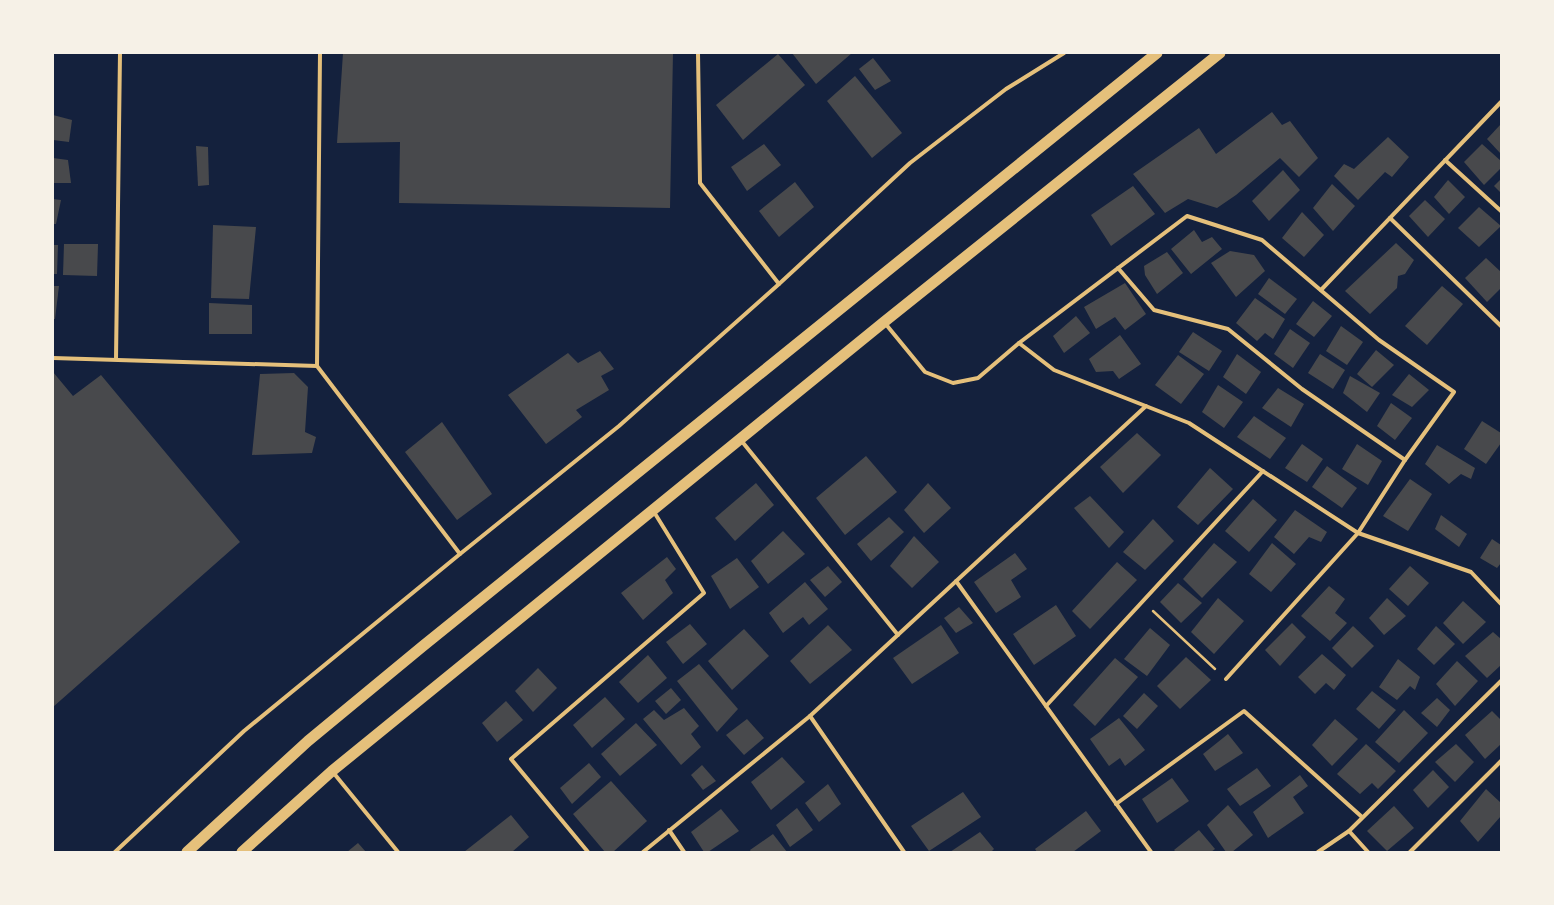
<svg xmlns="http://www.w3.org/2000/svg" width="1554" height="905" font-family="Montserrat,sans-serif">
	<rect width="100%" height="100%" fill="#14213d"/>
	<!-- building -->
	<g fill="#48494c">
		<path d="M343 53H673L670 208 399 203 400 142 337 143Z"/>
		<path d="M792 53H852L816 84Z"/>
		<path d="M778 54 805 85 743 140 716 105Z"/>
		<path d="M873 58 891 81 875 90 859 69Z"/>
		<path d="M855 76 902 133 872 158 827 101Z"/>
		<path d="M1272 112 1282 125 1290 121 1318 158 1299 177 1280 158 1236 195 1217 208 1188 199 1165 213 1133 174 1199 128 1216 154Z"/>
		<path d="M53 115 72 120 69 142 53 140Z"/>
		<path d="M1501 124V154L1487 139Z"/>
		<path d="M1388 137 1409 157 1392 177 1385 172 1358 200 1334 176 1344 164 1354 169Z"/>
		<path d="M764 144 781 165 747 191 731 167Z"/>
		<path d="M1482 144 1501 161V168L1484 185 1464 162Z"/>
		<path d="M196 146 208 147 209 185 198 186Z"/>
		<path d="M53 158 68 160 71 183H53Z"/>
		<path d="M1283 170 1300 190 1269 221 1252 201Z"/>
		<path d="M1501 179V193L1494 186Z"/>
		<path d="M1448 180 1465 197 1449 214 1434 197Z"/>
		<path d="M795 182 814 207 779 237 759 211Z"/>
		<path d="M1332 184 1355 206 1333 231 1313 208Z"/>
		<path d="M1133 186 1155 214 1111 246 1091 215Z"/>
		<path d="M53 199 61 200 56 224H53Z"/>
		<path d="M1425 200 1445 219 1428 237 1409 216Z"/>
		<path d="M1479 207 1501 226 1479 247 1458 228Z"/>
		<path d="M1302 212 1324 235 1304 257 1282 238Z"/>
		<path d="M213 225 256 227 249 299 211 298Z"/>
		<path d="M1194 230 1202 242 1212 237 1222 249 1191 274 1171 249Z"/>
		<path d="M1396 243 1414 260 1405 274 1398 276 1397 288 1370 314 1345 291Z"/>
		<path d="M64 244H98L97 276 63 275Z"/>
		<path d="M53 245H58L57 274H53Z"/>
		<path d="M1230 251 1254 255 1265 271 1236 297 1211 263Z"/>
		<path d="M1167 252 1183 273 1157 294 1145 275 1144 266Z"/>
		<path d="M1486 258 1501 272V288L1487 302 1465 278Z"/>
		<path d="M1269 278 1297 299 1285 314 1258 294Z"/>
		<path d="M1125 283 1146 314 1125 330 1115 317 1096 329 1084 307Z"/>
		<path d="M53 286H59L55 319H53Z"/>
		<path d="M1442 286 1463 304 1427 345 1405 326Z"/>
		<path d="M1255 298 1285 319 1273 339 1265 333 1257 341 1236 323Z"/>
		<path d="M1313 301 1332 316 1314 337 1296 324Z"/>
		<path d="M209 303 252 305V334H209Z"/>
		<path d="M1076 316 1090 333 1064 353 1053 336Z"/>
		<path d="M1341 326 1363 342 1347 365 1326 351Z"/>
		<path d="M1290 329 1310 343 1293 368 1274 354Z"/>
		<path d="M1193 332 1222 351 1209 371 1179 352Z"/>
		<path d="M1120 335 1141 364 1119 379 1113 371 1096 372 1089 359Z"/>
		<path d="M1376 350 1394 365 1372 387 1357 374Z"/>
		<path d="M600 351 614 369 601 376 609 390 576 410 582 417 546 444 508 395 568 353 578 363Z"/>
		<path d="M1237 354 1261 372 1246 394 1223 377Z"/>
		<path d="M1320 354 1345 370 1333 389 1308 373Z"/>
		<path d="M1178 355 1204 374 1181 404 1155 385Z"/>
		<path d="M53 372 73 396 101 375 240 542 53 707Z"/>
		<path d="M294 373 308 387 305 432 316 437 312 453 252 455 260 374Z"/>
		<path d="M1409 374 1429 390 1412 407 1392 395Z"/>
		<path d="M1350 376 1380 393 1367 412 1343 393Z"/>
		<path d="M1218 385 1243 402 1224 428 1202 412Z"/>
		<path d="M1278 388 1304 404 1291 427 1262 408Z"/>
		<path d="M1391 403 1412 418 1395 440 1377 426Z"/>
		<path d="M1254 416 1286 438 1270 459 1237 437Z"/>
		<path d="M1482 421 1501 433V443L1486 464 1464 449Z"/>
		<path d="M442 422 492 494 457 520 405 452Z"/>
		<path d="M1137 433 1161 455 1123 493 1100 467Z"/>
		<path d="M1302 444 1323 459 1307 482 1285 468Z"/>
		<path d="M1357 444 1382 461 1368 485 1342 469Z"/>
		<path d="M1437 445 1475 468 1471 479 1461 474 1449 484 1425 464Z"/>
		<path d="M866 456 897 492 845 535 816 498Z"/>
		<path d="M1327 466 1357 488 1342 508 1312 487Z"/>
		<path d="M1210 468 1233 489 1198 525 1177 507Z"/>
		<path d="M1410 479 1432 494 1408 531 1383 516Z"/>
		<path d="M756 483 774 505 735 541 715 518Z"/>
		<path d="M928 483 951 508 924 533 904 510Z"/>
		<path d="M1090 496 1124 532 1109 548 1074 508Z"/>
		<path d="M1253 499 1277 520 1249 552 1225 531Z"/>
		<path d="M1295 510 1327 532 1321 542 1309 537 1294 554 1274 537Z"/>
		<path d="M1441 515 1467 534 1459 547 1435 529Z"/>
		<path d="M889 517 904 532 871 561 857 544Z"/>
		<path d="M1153 519 1174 541 1145 570 1123 552Z"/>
		<path d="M783 531 805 554 768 584 751 561Z"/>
		<path d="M914 536 939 562 912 588 890 566Z"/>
		<path d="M1492 539 1501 545V563L1497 568 1480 558Z"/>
		<path d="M1214 543 1237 562 1202 598 1183 579Z"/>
		<path d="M1272 543 1296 564 1271 592 1249 574Z"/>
		<path d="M1015 553 1027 569 1011 580 1021 597 996 613 974 582Z"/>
		<path d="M667 557 676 569 665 580 673 593 643 620 621 593Z"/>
		<path d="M737 558 759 587 730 609 711 576Z"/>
		<path d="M1117 562 1137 580 1090 629 1072 611Z"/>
		<path d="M828 566 842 582 825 597 810 580Z"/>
		<path d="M1410 566 1429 583 1408 606 1389 589Z"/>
		<path d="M805 582 828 609 809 625 803 617 783 633 769 613Z"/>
		<path d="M1178 583 1202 603 1181 623 1160 602Z"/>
		<path d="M1329 586 1345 599 1335 613 1347 623 1330 641 1301 616Z"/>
		<path d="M1218 598 1244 621 1214 654 1191 632Z"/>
		<path d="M1387 598 1406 616 1384 635 1369 618Z"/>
		<path d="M1463 601 1486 622 1463 644 1443 623Z"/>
		<path d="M1056 605 1076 636 1034 665 1013 634Z"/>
		<path d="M959 607 973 623 956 633 944 618Z"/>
		<path d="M1292 623 1306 637 1280 666 1265 650Z"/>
		<path d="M690 624 707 644 683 664 666 642Z"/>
		<path d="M828 625 852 650 810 684 790 661Z"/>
		<path d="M941 625 959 653 912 684 893 658Z"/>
		<path d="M1353 626 1374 646 1352 668 1332 648Z"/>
		<path d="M1436 626 1455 644 1434 665 1417 649Z"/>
		<path d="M1150 628 1170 645 1147 676 1124 659Z"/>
		<path d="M744 629 769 656 732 690 708 661Z"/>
		<path d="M1493 632 1501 639V665L1487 678 1465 656Z"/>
		<path d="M1322 654 1346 675 1334 690 1326 683 1315 694 1298 677Z"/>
		<path d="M648 655 667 678 638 703 619 682Z"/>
		<path d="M1186 657 1211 680 1180 709 1157 686Z"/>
		<path d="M1115 658 1138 677 1095 726 1073 705Z"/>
		<path d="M1398 659 1420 677 1415 690 1410 686 1397 700 1379 687Z"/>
		<path d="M1457 661 1478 681 1455 706 1436 684Z"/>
		<path d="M699 664 738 709 717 732 677 681Z"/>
		<path d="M538 668 557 688 533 712 515 691Z"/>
		<path d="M671 688 681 700 666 714 655 701Z"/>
		<path d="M1372 691 1396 710 1379 729 1356 709Z"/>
		<path d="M1144 693 1158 706 1137 729 1123 716Z"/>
		<path d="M605 697 625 719 592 748 573 725Z"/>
		<path d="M1437 698 1450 710 1437 727 1421 713Z"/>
		<path d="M506 701 523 720 497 742 482 723Z"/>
		<path d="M684 708 699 726 691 734 701 747 681 765 643 719 654 710 664 720Z"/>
		<path d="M1404 710 1428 733 1399 763 1375 742Z"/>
		<path d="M1492 711 1501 720V744L1485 759 1465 735Z"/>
		<path d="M1119 718 1145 750 1125 766 1120 758 1109 766 1090 739Z"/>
		<path d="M747 719 764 738 744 755 726 735Z"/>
		<path d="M1335 719 1358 739 1332 766 1312 745Z"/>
		<path d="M636 723 657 745 620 776 601 754Z"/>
		<path d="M1228 734 1243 753 1215 771 1203 754Z"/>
		<path d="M1366 744 1396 771 1378 789 1372 783 1360 794 1337 774Z"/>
		<path d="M1456 744 1474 762 1455 782 1435 762Z"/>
		<path d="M782 757 805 782 771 810 751 782Z"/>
		<path d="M589 763 601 777 572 804 560 788Z"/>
		<path d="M702 765 716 781 703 790 691 775Z"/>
		<path d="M1257 768 1271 786 1240 806 1227 789Z"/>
		<path d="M1433 770 1449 787 1428 808 1413 790Z"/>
		<path d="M1300 775 1308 786 1293 797 1304 813 1268 838 1253 812Z"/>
		<path d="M1172 778 1189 801 1157 823 1142 799Z"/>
		<path d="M611 781 647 821 613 852H605L573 814Z"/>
		<path d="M828 784 841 804 819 822 805 803Z"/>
		<path d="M1486 789 1501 803V816L1478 842 1460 821Z"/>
		<path d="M963 792 981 817 929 851 911 826Z"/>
		<path d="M1228 805 1253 835 1232 852H1226L1207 825Z"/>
		<path d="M1394 806 1414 828 1387 851 1367 831Z"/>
		<path d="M797 808 813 830 790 847 776 825Z"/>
		<path d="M721 809 739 831 708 852H704L691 832Z"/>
		<path d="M1086 811 1101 831 1073 852H1037L1035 849Z"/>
		<path d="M511 815 529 837 512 852H464Z"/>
		<path d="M1199 830 1215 849 1211 852H1176L1174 850Z"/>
		<path d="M980 832 994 849 991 852H950Z"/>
		<path d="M773 834 787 852H751L750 850Z"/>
		<path d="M358 843 366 852H347Z"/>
	</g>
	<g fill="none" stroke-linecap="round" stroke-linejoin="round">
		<!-- path -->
		<path stroke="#e5c07b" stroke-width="2.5" d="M1153 611 1215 669"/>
		<!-- minor -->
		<g stroke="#e5c07b" stroke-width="4">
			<path d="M320 53 317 366 460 554"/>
			<path d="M698 53 700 183 779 284"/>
			<path d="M1445 160 1501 211"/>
			<path d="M1390 218 1501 326"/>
			<path d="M1118 268 1154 310 1228 329 1302 389 1405 460"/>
			<path d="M1321 290 1501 102"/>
			<path d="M884 322 925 372 953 383 978 378 1019 343 1187 216 1262 240 1379 340 1454 392 1405 460 1358 533 1226 679"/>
			<path d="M1019 343 1054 370 1189 423 1358 533 1471 572 1501 604"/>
			<path d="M53 358 317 366"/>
			<path d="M116 359 120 53"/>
			<path d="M740 439 898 635"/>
			<path d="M956 581 1151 852"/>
			<path d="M1046 706 1263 471"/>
			<path d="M810 716 904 852"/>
			<path d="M332 771 398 852"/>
			<path d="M1116 804 1244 711 1362 817"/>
			<path d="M669 830 684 852"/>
			<path d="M1349 831 1368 852"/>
			<path d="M115 852 244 731 460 554 619 426 779 284 910 163 1006 89 1064 53"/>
			<path d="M588 852 511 759 704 593 654 512"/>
			<path d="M643 852 810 716 1146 406"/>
			<path d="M1318 852 1349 831 1501 681"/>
			<path d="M1410 852 1501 761"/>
		</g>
		<!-- trunk -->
		<g stroke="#e5c07b" stroke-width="11">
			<path d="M187 852 308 741 423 646 1157 53"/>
			<path d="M242 852 332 771 884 322 1220 53"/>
		</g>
	</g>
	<!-- border -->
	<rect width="1554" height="905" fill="none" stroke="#f6f1e7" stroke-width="108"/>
</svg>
